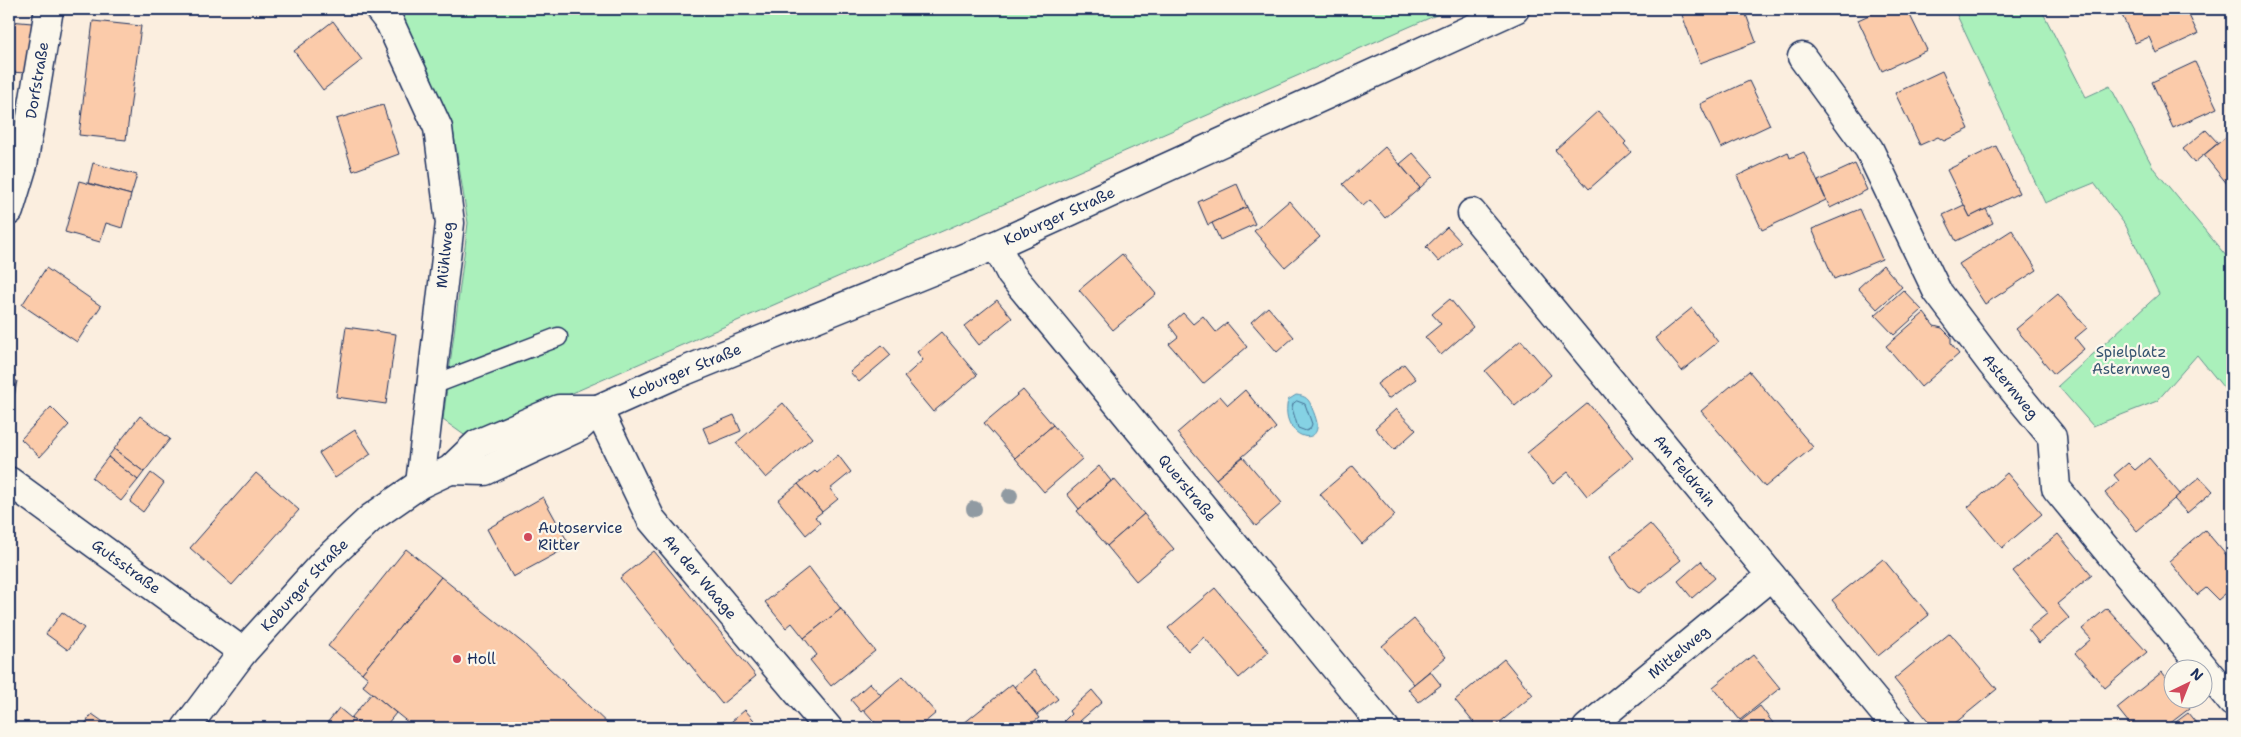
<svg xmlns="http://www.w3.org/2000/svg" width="2241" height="737" font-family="'Shantell Sans',sans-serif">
	<rect width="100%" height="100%" fill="#fbeedf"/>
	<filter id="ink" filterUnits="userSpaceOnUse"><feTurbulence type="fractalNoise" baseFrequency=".02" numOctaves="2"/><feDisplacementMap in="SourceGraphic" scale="10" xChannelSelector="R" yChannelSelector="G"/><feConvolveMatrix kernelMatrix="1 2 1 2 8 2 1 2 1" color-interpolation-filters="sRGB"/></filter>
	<g filter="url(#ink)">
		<!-- green -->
		<g fill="#aaf0bb" stroke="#62908c">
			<path d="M396 9H1450L481 433 467 437 443 420 468 223 452 123 403 18Z"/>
			<path d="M1954 9H2041L2086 97 2110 86 2154 169 2232 263V398L2197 355 2157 401 2093 426 2058 386 2159 294 2126 226 2094 183 2045 203Z"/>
		</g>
		<!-- water -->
		<path fill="#85d2e4" stroke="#5b91ae" d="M1296 395C1306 396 1309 399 1312 408 1314 413 1316 418 1317 423 1320 449 1279 436 1288 400Z"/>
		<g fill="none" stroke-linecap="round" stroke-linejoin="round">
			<!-- shore -->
			<path stroke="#457094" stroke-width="1" d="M1297 401 1305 404 1312 424 1310 429 1306 431 1298 428 1292 408 1293 404Z"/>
		</g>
		<!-- building -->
		<g fill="#fbcbaa" stroke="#1b2f5e">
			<path d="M1700 9H1744L1756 42 1700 63 1682 15Z"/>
			<path d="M1882 9H1907L1927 50 1882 71 1858 20Z"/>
			<path d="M2119 9H2186L2198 34 2156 53 2149 37 2135 43Z"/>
			<path d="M9 21 32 23 27 73 9 72Z"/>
			<path d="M93 21 141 26 126 140 79 135Z"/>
			<path d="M333 21 362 60 323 90 294 51Z"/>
			<path d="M2195 62 2217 108 2173 128 2152 82Z"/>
			<path d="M1942 71 1969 129 1944 141 1938 137 1920 145 1895 93Z"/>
			<path d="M1749 81 1770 125 1721 148 1700 104Z"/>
			<path d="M383 105 399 154 353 171 336 119Z"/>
			<path d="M1598 111 1626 142 1624 144 1631 152 1589 189 1555 150Z"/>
			<path d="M2206 130 2218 143 2194 163 2183 149Z"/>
			<path d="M2232 132V190L2204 155Z"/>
			<path d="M1996 146 2019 193 1970 217 1947 170Z"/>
			<path d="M1385 147 1420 188 1385 218 1370 200 1363 206 1343 184Z"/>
			<path d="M1788 152 1790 158 1804 152 1826 200 1762 230 1737 176Z"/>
			<path d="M1413 153 1433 176 1420 188 1400 164Z"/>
			<path d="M93 163 137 175 131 195 88 183Z"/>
			<path d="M1855 164 1867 190 1830 208 1818 181Z"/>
			<path d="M79 181 131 195 122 228 106 223 100 242 65 232Z"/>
			<path d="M1237 184 1247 207 1208 225 1198 202Z"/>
			<path d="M1289 201 1320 237 1285 267 1254 231Z"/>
			<path d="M1964 205 1970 217 1986 209 1993 223 1956 241 1943 215Z"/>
			<path d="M1247 207 1255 224 1220 240 1212 223Z"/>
			<path d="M1860 209 1882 259 1834 279 1812 229Z"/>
			<path d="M1447 227 1461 242 1439 262 1426 247Z"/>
			<path d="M2012 230 2037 270 1985 304 1959 264Z"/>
			<path d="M1122 254 1156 294 1113 330 1079 290Z"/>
			<path d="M1883 265 1902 287 1877 309 1858 288Z"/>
			<path d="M46 268 101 306 77 342 22 305Z"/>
			<path d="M1903 290 1922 310 1894 335 1875 315Z"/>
			<path d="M2058 294 2087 328 2075 338 2084 349 2054 374 2016 329Z"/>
			<path d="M1450 299 1473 327 1441 355 1425 337 1441 324 1432 314Z"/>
			<path d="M997 300 1012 318 979 345 964 326Z"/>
			<path d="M1268 307 1294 337 1277 352 1251 322Z"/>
			<path d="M1692 308 1718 342 1682 371 1655 338Z"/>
			<path d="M1183 313 1193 324 1203 316 1216 332 1227 323 1247 347 1203 384 1169 344 1178 337 1169 325Z"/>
			<path d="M1924 313 1934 326 1942 328 1951 337V344L1959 354 1921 387 1886 346Z"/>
			<path d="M346 327 396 334 386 404 336 397Z"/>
			<path d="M941 332 977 375 933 412 904 377 923 360 917 352Z"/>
			<path d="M1521 340 1551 375 1515 406 1485 371Z"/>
			<path d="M882 345 891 355 859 382 850 372Z"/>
			<path d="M1404 364 1416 379 1388 399 1377 384Z"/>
			<path d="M1749 371 1813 447 1765 487 1701 411Z"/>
			<path d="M9 379 17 381 11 413H9Z"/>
			<path d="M1023 390 1053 425 1015 458 984 423Z"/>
			<path d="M1245 390 1276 428 1216 479 1177 433 1220 396 1228 405Z"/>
			<path d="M783 403 812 438 766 478 736 443Z"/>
			<path d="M1588 403 1633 458 1587 496 1568 472 1553 484 1527 453Z"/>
			<path d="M51 407 69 425 40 457 21 439Z"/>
			<path d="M1396 409 1416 430 1394 450 1375 428Z"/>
			<path d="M734 415 741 431 710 444 703 428Z"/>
			<path d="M140 416 170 439 144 472 114 449Z"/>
			<path d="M1053 425 1082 459 1044 492 1015 458Z"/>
			<path d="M355 430 371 454 335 478 319 453Z"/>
			<path d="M114 449 144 472 138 480 108 457Z"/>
			<path d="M838 455 851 472 830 489 838 499 822 512 798 484 815 471 817 473Z"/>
			<path d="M108 457 138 480 121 501 92 478Z"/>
			<path d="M1243 457 1282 503 1256 526 1216 479Z"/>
			<path d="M2149 458 2180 494 2137 531 2105 493 2119 481 2114 475 2128 463 2135 470Z"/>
			<path d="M1099 466 1111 481 1079 509 1067 494Z"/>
			<path d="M1353 466 1395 515 1362 544 1320 494Z"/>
			<path d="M151 473 164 483 143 512 130 502Z"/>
			<path d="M256 473 299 510 232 585 190 548Z"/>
			<path d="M2007 473 2042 514 2002 548 1968 507Z"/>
			<path d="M2200 477 2213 491 2187 513 2174 499Z"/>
			<path d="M1114 479 1144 514 1107 546 1077 511Z"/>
			<path d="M798 484 822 512 815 517 820 523 806 535 778 500Z"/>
			<path d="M543 497 570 546 513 577 487 529Z"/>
			<path d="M1144 514 1174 549 1136 581 1107 546Z"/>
			<path d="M1650 524 1681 560 1639 593 1628 586 1617 571 1610 557Z"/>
			<path d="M2205 530 2232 562V588L2218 600 2206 588 2197 595 2169 561Z"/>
			<path d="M2058 534 2092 575 2057 604 2069 618 2039 643 2028 629 2048 613 2013 571Z"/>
			<path d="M406 549 441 577 362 673 328 646Z"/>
			<path d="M654 551 756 676 722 704 620 578Z"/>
			<path d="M1883 559 1929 615 1878 656 1832 600Z"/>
			<path d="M1701 561 1715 578 1692 598 1678 581Z"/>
			<path d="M809 567 841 609 804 638 792 623 786 628 765 602Z"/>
			<path d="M441 577 524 644 612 728H415L363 686 368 678 362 673Z"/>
			<path d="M1215 588 1269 652 1239 678 1204 637 1188 651 1168 628Z"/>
			<path d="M2107 608 2147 652 2105 688 2075 653 2091 639 2082 629Z"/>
			<path d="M841 609 875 651 831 686 810 660 817 655 804 638Z"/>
			<path d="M62 612 84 628 68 650 46 634Z"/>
			<path d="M1414 619 1446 657 1414 684 1382 646Z"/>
			<path d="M1950 633 1997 689 1949 728H1934L1894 679Z"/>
			<path d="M1753 655 1780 688 1740 720 1713 687Z"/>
			<path d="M1504 659 1533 695 1493 728H1478L1455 700Z"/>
			<path d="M1034 670 1058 699 1037 715 1014 687Z"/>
			<path d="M1430 671 1441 685 1419 702 1408 689Z"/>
			<path d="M2162 672 2174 687V700H2183L2190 708 2164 728H2133L2117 708Z"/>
			<path d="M903 676 936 713 918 728H880L863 709Z"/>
			<path d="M870 683 881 695 861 712 851 700Z"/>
			<path d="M1012 684 1039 718 1026 728H958Z"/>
			<path d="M1092 690 1102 702 1080 721 1087 728H1071L1064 721 1071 714 1069 711Z"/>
			<path d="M372 693 396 713 384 728H364L351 718Z"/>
			<path d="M1760 706 1776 727 1740 728 1737 724Z"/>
			<path d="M339 708 351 718 364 728H323Z"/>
			<path d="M745 710 761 728H724Z"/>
			<path d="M2188 713 2200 728H2168Z"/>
			<path d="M92 714 112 728H82Z"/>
		</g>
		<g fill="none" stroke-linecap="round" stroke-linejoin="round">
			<!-- lane casing -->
			<g stroke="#1b2f5e" stroke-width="21">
				<path id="lane" d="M430 386 558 337"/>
			</g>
			<!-- street casing -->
			<g stroke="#1b2f5e" stroke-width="31">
				<g id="street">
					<path d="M379 9 390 23 438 128 450 223 420 484"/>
					<path id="s1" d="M1802 57 1869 149 1937 291 1992 364 2052 437 2056 488 2232 702"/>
					<path id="s2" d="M9 211 23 165 49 9"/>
					<path id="s3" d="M1472 213 1897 728"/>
					<path id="s4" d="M996 245 1011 274 1385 728"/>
					<path id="s5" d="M598 409 651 519 828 728"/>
					<path id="s6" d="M9 481 243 652"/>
					<path id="s7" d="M1587 728 1771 576"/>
				</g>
			</g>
			<!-- secondary casing -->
			<g stroke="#1b2f5e" stroke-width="31">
				<g id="secondary">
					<path id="s8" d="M450 470 485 471 579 427 598 409 672 376 996 245 1515 9"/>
					<path id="s9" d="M186 728 243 652 327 559 371 518 420 484 450 470 477 444 559 409H598"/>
				</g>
			</g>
			<!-- lane -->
			<use href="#lane" stroke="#fbf7ec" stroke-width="18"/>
			<!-- street -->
			<use href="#street" stroke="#fbf7ec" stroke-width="28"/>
			<!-- secondary -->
			<use href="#secondary" stroke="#fbf7ec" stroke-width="28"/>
		</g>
		<!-- trees -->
		<g fill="#909aa2">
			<circle cx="1010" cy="496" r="8"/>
			<circle cx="974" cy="509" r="8"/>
		</g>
	</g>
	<!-- markers -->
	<g fill="#d1495b" stroke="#fbf7ec" stroke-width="2">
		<circle cx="528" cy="537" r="5"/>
		<circle cx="457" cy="659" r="5"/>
	</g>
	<g text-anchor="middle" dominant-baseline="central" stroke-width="4.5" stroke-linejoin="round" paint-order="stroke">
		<!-- street labels -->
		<g font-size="15" fill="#1b2f5e" stroke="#fbf7ec">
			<text stroke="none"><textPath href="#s2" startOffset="134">Dorfstraße</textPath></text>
			<text stroke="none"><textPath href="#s8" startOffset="665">Koburger Straße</textPath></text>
			<text transform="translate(445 255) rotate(-84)">Mühlweg</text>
			<text stroke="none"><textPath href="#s8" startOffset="260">Koburger Straße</textPath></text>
			<text stroke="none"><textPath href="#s1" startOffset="392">Asternweg</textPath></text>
			<text stroke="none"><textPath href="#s3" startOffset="334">Am Feldrain</textPath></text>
			<text stroke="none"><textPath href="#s4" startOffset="310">Querstraße</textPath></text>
			<text stroke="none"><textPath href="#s6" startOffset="145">Gutsstraße</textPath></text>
			<text stroke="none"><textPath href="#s5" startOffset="198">An der Waage</textPath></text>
			<text stroke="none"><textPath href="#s9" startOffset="186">Koburger Straße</textPath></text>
			<text stroke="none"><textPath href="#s7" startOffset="119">Mittelweg</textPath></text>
		</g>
		<!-- park labels -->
		<g font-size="15" fill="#385671" stroke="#fbf7ec">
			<text x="2131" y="352">Spielplatz<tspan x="2131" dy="17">Asternweg</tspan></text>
		</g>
		<!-- poi labels -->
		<g font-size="15" fill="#1b2f5e" stroke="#fbf7ec" text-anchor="start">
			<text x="538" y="528">Autoservice<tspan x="538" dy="17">Ritter</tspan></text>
			<text x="467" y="659">Holl</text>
		</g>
	</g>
	<!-- margin -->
	<rect width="2241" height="737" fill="none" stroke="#fbf7ec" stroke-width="30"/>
	<rect x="15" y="15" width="2211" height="707" fill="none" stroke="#1b2f5e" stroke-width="2" filter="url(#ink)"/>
	<!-- north arrow -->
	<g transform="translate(2188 684) rotate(43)"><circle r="24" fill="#fbf7ec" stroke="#a1a7b3"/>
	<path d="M0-4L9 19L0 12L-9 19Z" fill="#d1495b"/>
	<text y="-8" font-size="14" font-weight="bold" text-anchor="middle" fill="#1b2f5e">N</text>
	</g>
</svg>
